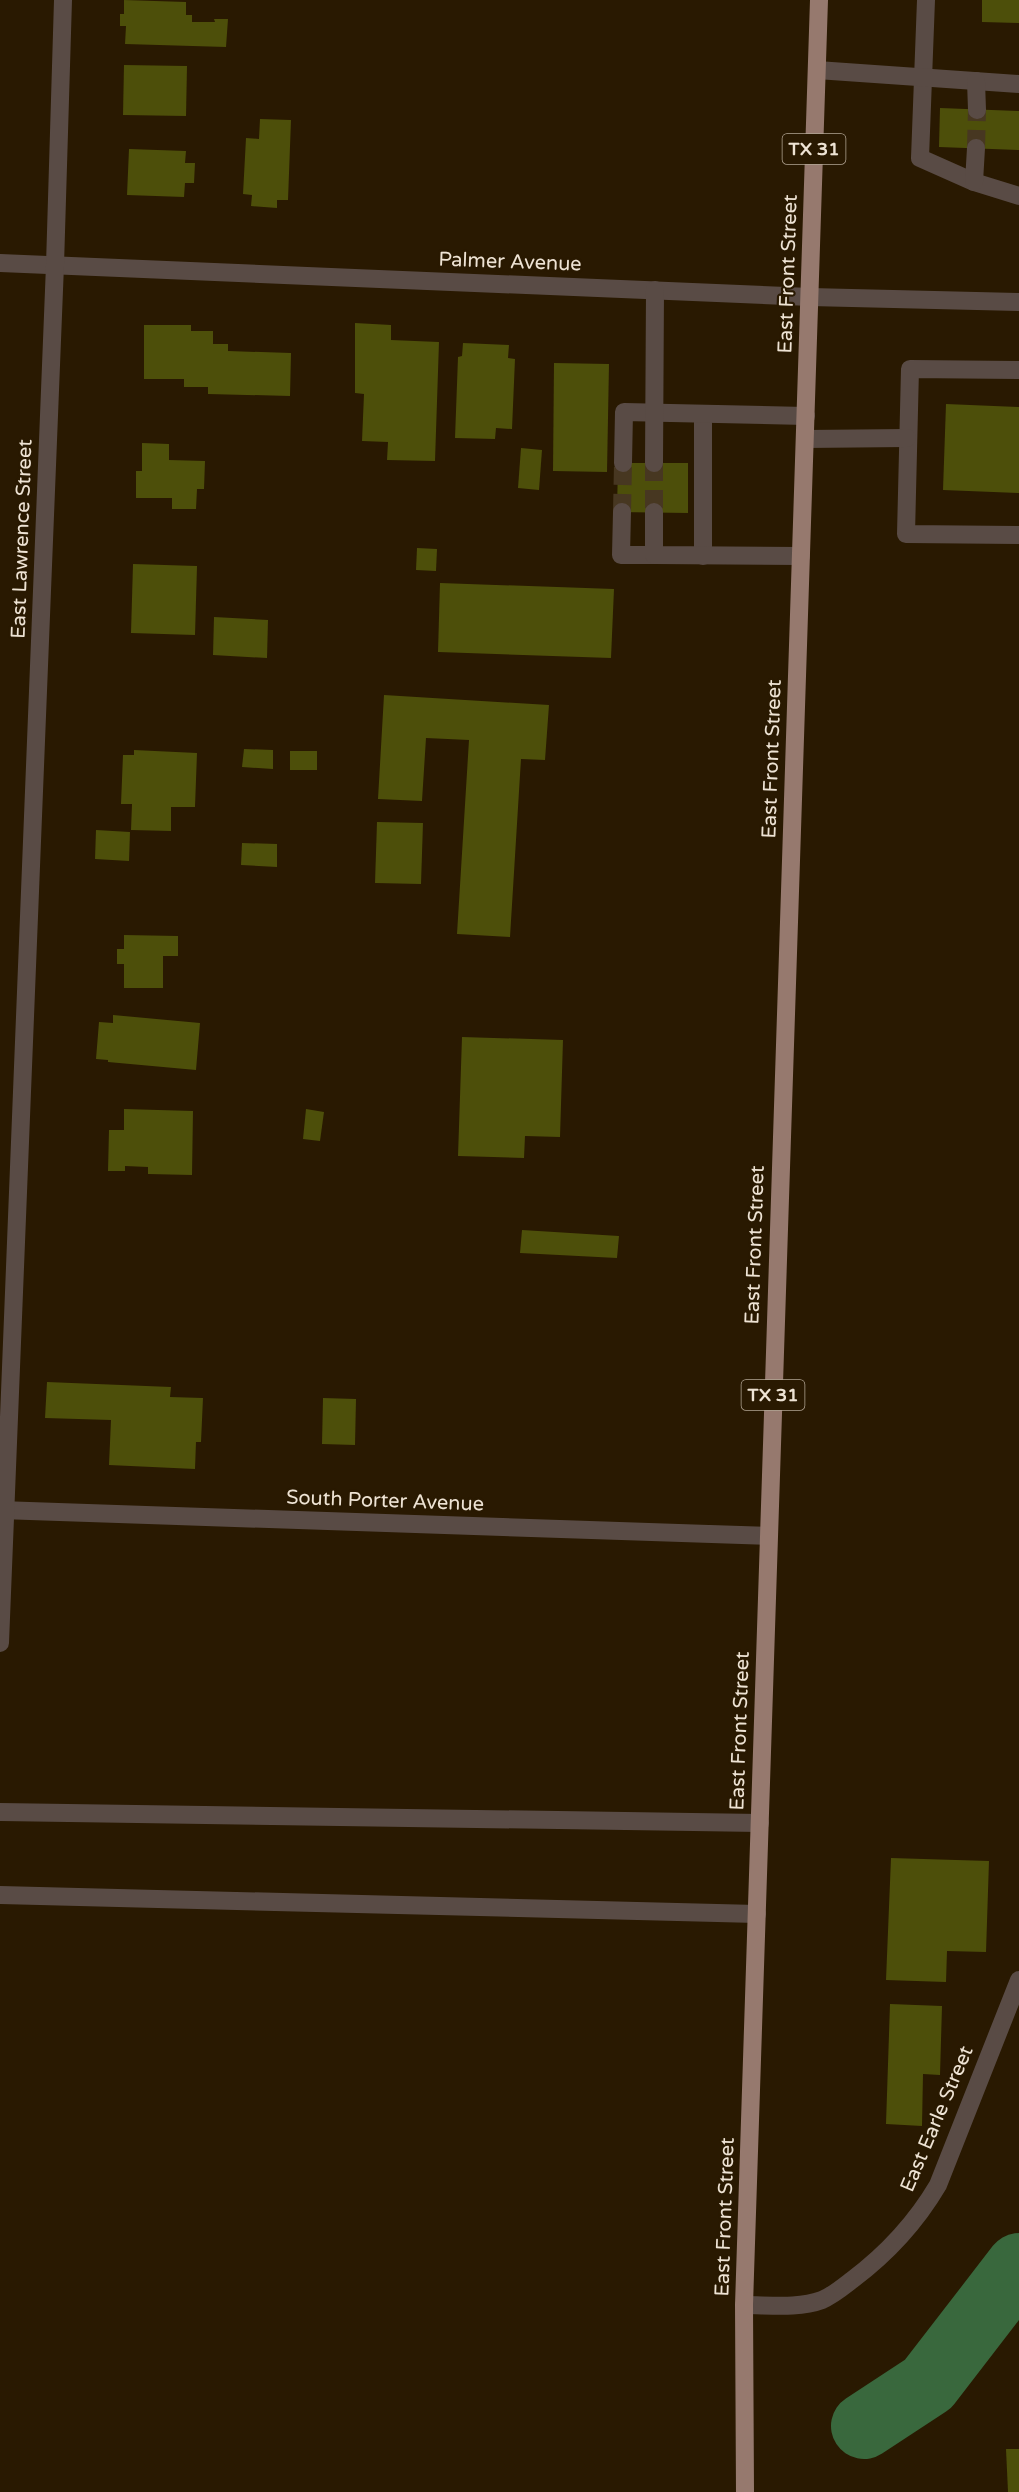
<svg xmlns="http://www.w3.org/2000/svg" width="1019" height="2492" font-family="'Varela Round',sans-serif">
	<rect width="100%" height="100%" fill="#291901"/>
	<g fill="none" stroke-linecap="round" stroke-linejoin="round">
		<!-- river -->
		<path stroke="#39683d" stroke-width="66" d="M864 2426 928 2384 1019 2266"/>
	</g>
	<!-- building -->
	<g fill="#4d4f0a">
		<path d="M124 0 186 2V15H192V22H215L214 19H228L226 47 125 44 126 26H120V14H124Z"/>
		<path d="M982 0H1019V23L982 22Z"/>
		<path d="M124 65 187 66 186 116 123 115Z"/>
		<path d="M940 108 1019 111V150L939 147Z"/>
		<path d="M260 119 291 120 288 200H277V208L251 206 252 195 243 194 246 138 259 139Z"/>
		<path d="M129 149 186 151 185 163H195L194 183H185L184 197 127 195Z"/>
		<path d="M355 323 391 325V340L439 342 435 461 387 460 388 442 362 441 364 394 355 393Z"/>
		<path d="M144 325H191V331H213V344H228V351L291 353 290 396 208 394V387H184V379H144Z"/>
		<path d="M463 343 509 345 508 358 515 359 512 429 496 428 495 439 455 438 458 357 462 356Z"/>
		<path d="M554 363 609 364 607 472 553 471Z"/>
		<path d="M946 404 1019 407V493L943 490Z"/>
		<path d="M142 443 169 444V460L205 461 204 489H197L196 509H172V498H136V471H142Z"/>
		<path d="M521 448 542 450 539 490 518 488Z"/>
		<path d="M618 463H688V513L617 512Z"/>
		<path d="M417 548 437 549 436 571 416 570Z"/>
		<path d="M133 564 197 566 195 635 131 633Z"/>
		<path d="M440 583 614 589 611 658 438 652Z"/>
		<path d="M214 617 268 620 267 658 213 655Z"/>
		<path d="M384 695 549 705 545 760 521 759 510 937 457 934 469 740 426 738 422 801 378 799Z"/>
		<path d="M244 749 273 750V769L242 767Z"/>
		<path d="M134 750 197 753 195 807H171V831L131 830 132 804H121L123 755H134Z"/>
		<rect x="290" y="751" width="27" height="19"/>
		<path d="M377 822 423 823 421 884 375 883Z"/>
		<path d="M96 830 130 832 129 861 95 859Z"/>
		<path d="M242 843 277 844V867L241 865Z"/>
		<path d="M124 935 178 936V956H163V988H124V964H117V949H124Z"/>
		<path d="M113 1015 200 1023 196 1070 108 1062V1060L96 1059 99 1022 113 1023Z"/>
		<path d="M462 1037 563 1040 560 1137 525 1136 524 1158 458 1156Z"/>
		<path d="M124 1109 193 1111 192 1175 148 1174V1167L125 1166V1171H108L109 1130H124Z"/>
		<path d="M306 1109 324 1112 320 1141 303 1139Z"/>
		<path d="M522 1230 619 1236 617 1258 520 1253Z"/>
		<path d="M47 1382 171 1387 170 1397 203 1398 201 1442H196L195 1469 109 1465 111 1420 45 1418Z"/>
		<path d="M323 1398 356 1399 355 1445 322 1444Z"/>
		<path d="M891 1858 989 1861 986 1952 947 1951 946 1982 886 1980Z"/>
		<path d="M890 2004 942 2006 940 2075 923 2074 922 2126 886 2124Z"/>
		<path d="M1006 2449H1019V2492H1008Z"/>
	</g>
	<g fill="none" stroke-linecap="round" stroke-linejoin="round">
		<!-- minor-tunnel -->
		<g stroke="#473721" stroke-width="18" stroke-dasharray="18 9" stroke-linecap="butt">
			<path d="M976 148 977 110"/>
			<path d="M654 463V512"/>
			<path d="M622 512 623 463"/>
		</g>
		<!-- minor -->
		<g stroke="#594b45" stroke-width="18">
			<path d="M926 0 920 158 974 182 1019 196"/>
			<path d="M817 70 1019 84"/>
			<path d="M976 81 977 110"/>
			<path d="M974 182 976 148"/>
			<path d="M0 263 810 297 1019 302"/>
			<path d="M1019 370 910 369 906 534 1019 535"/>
			<path d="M703 414V556"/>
			<path d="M805 439 907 438"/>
			<path d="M623 463 624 412 806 416"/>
			<path d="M654 463 655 290"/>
			<path d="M622 512 621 555H654"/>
			<path d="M654 512V555L801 556"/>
			<path d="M0 1510 768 1536"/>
			<path d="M0 1643 55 265 63 0"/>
			<path d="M0 1812 760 1823"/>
			<path d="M0 1895 757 1914"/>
			<path d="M744 2305C769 2305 798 2309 822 2300 832 2296 843 2287 852 2280 888 2253 915 2224 938 2185L1019 1980"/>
		</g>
		<!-- major -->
		<path stroke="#96796e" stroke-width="18" d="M745 2492 744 2305 819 0"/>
	</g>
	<g text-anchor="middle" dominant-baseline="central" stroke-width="4.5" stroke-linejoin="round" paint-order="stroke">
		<!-- shield labels -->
		<g fill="#291901" stroke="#b3a695" stroke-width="1.5">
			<rect x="782.5" y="134" width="63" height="30" rx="4.5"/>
			<rect x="741.5" y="1380" width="63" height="30" rx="4.5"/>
		</g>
		<g font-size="18" font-weight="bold" fill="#eee3d4">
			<text x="814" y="149">TX 31</text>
			<text x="773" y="1395">TX 31</text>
		</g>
		<!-- street labels -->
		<g font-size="20" fill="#eee3d4" stroke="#291901">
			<text transform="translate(510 262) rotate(2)">Palmer Avenue</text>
			<text transform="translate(788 274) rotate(-88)">East Front Street</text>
			<text transform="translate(22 539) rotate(-88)">East Lawrence Street</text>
			<text transform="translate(772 759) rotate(-88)">East Front Street</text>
			<text transform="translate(755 1245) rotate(-88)">East Front Street</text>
			<text transform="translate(385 1501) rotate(2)">South Porter Avenue</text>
			<text transform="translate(740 1731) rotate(-88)">East Front Street</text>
			<text transform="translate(937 2119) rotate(-67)">East Earle Street</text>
			<text transform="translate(725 2217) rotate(-88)">East Front Street</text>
		</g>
	</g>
</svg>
